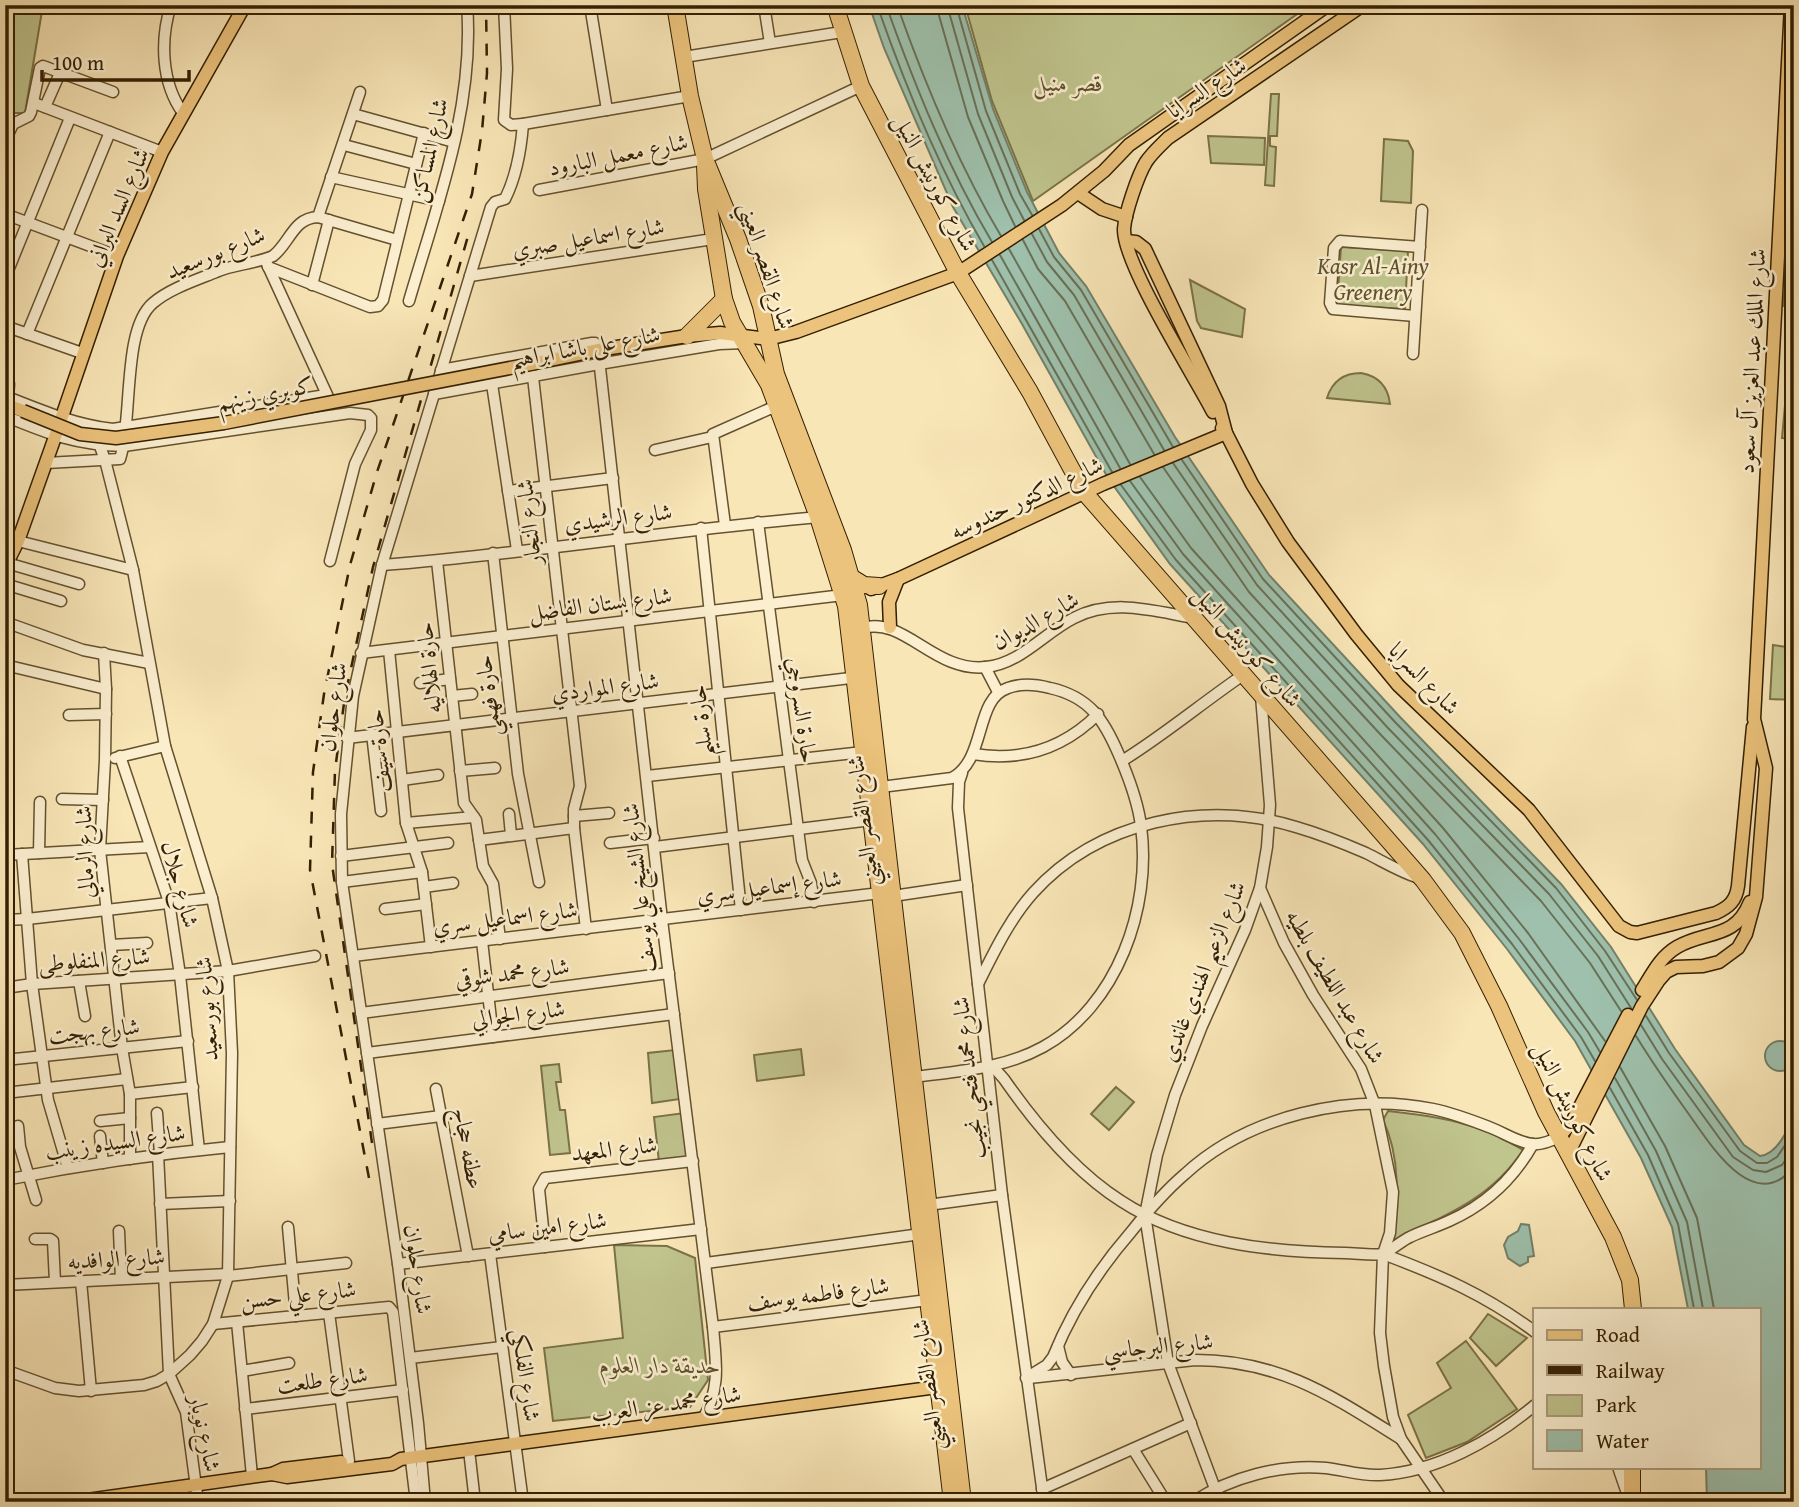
<svg xmlns="http://www.w3.org/2000/svg" width="1799" height="1507" font-family="'Gentium Book Plus',Amiri,serif">
	<rect width="100%" height="100%" fill="#f9e6b7"/>
	<filter id="stains"><feTurbulence type="fractalNoise" baseFrequency=".00286" numOctaves="4"/><feColorMatrix values="0 0 0 0 .2 0 0 0 0 .09 0 0 0 0 .02 0 0 0 .5 -.17"/></filter>
	<radialGradient id="worn" r=".72"><stop offset=".6" stop-color="#630" stop-opacity="0"/><stop offset="1" stop-color="#630" stop-opacity=".3"/></radialGradient>
	<!-- green -->
	<g fill="#c0c48d" stroke="#7a7247" stroke-width="2">
		<path d="M5 5H43L25 113H5Z"/>
		<path d="M965 5H1310L1033 201 992 101Z"/>
		<path d="M1271 94H1279L1277 136H1270V146L1276 147 1274 186 1265 185Z"/>
		<path d="M1208 136 1265 138 1264 165 1211 163Z"/>
		<path d="M1384 139 1408 141 1413 151 1411 203 1381 201Z"/>
		<path d="M1794 198V308L1783 306Z"/>
		<path d="M1341 247 1408 251 1405 309 1337 305Z"/>
		<path d="M1190 280 1245 309 1242 337 1201 328 1197 321Z"/>
		<path d="M1791 340 1794 341V439L1782 438Z"/>
		<path d="M1361 373C1378 376 1388 387 1390 404L1327 398C1332 382 1343 373 1361 373Z"/>
		<path d="M1773 645 1794 648V700L1770 699Z"/>
		<path d="M801 1049 804 1075 757 1081 754 1055Z"/>
		<path d="M675 1050 680 1099 652 1103 648 1053Z"/>
		<path d="M559 1064 561 1082H556L560 1110H565L570 1153 550 1155 541 1066Z"/>
		<path d="M1116 1087 1134 1102 1109 1130 1091 1114Z"/>
		<path d="M1388 1111C1436 1116 1481 1123 1523 1150 1491 1199 1443 1217 1392 1241 1398 1200 1401 1158 1383 1120Z"/>
		<path d="M684 1113 690 1159 659 1162 654 1117Z"/>
		<path d="M614 1245 667 1246 695 1258 708 1380 690 1407 553 1421 544 1348 623 1338Z"/>
		<path d="M1488 1314 1527 1338 1496 1366 1470 1338Z"/>
		<path d="M1466 1341 1517 1409 1467 1442 1426 1458 1408 1415 1451 1388 1437 1363Z"/>
	</g>
	<!-- water -->
	<g fill="#9ec0ac" stroke="#738068" stroke-width="2">
		<path d="M869 5H962L993 109 1027 192 1059 253 1086 286 1175 437 1269 575 1400 717 1561 884 1611 947 1675 1049 1744 1145 1760 1156C1778 1154 1788 1129 1794 1114V1502H1707L1706 1467H1759V1309H1688L1672 1227 1641 1158 1575 1041 1507 949 1423 844 1170 564 1108 478 1022 324 953 207 884 48Z"/>
		<circle cx="1780" cy="1056" r="15"/>
		<path d="M1521 1224 1529 1225 1534 1256 1528 1257V1262L1520 1266 1508 1258 1504 1245 1508 1237 1518 1231Z"/>
	</g>
	<g fill="none" stroke-linecap="round" stroke-linejoin="round">
		<!-- shore -->
		<g stroke="#687056" stroke-width="2">
			<path d="M877 5C906 88 940 171 984 246"/>
			<path d="M886 5C915 86 948 168 992 242"/>
			<path d="M897 5C925 84 958 164 1001 236"/>
			<path d="M936 5 968 117 1003 201 1015 226"/>
			<path d="M947 5 978 114 1012 197 1024 220"/>
			<path d="M956 5 986 111 1020 194 1032 215"/>
			<path d="M1039 229 1054 257 1081 290 1173 447"/>
			<path d="M1032 234 1047 262 1074 295 1164 450"/>
			<path d="M1023 240 1038 269 1065 301 1154 454"/>
			<path d="M1009 249 1130 464"/>
			<path d="M1000 255 1120 468"/>
			<path d="M992 260 1112 472"/>
			<path d="M1182 460 1263 579 1395 722 1556 888 1605 951 1637 1000"/>
			<path d="M1173 463 1257 585 1388 728 1549 894 1598 956 1631 1008"/>
			<path d="M1163 467 1249 592 1381 735 1541 901 1590 963 1621 1011"/>
			<path d="M1140 477 1191 548 1443 828 1528 933 1605 1041"/>
			<path d="M1130 481 1183 554 1435 834 1519 939 1588 1032 1600 1052"/>
			<path d="M1121 485 1176 560 1428 840 1512 944 1581 1037 1595 1061"/>
			<path d="M1646 1016 1669 1053 1740 1151 1757 1163H1767L1777 1157 1794 1132"/>
			<path d="M1641 1025 1662 1059 1733 1157 1753 1170 1766 1172 1782 1165 1794 1148"/>
			<path d="M1636 1036C1652 1062 1670 1088 1688 1113 1709 1142 1753 1217 1794 1167"/>
			<path d="M1620 1067 1665 1146 1697 1218 1714 1309"/>
			<path d="M1615 1078 1656 1151 1687 1222 1703 1309"/>
			<path d="M1610 1088 1648 1155 1678 1224 1694 1309"/>
		</g>
		<!-- minor casing -->
		<g stroke="#64512e" stroke-width="13">
			<g id="minor">
				<path d="M171 5C160 39 161 83 183 113"/>
				<path d="M590 5 607 110"/>
				<path d="M764 5 770 43"/>
				<path d="M684 57 842 32"/>
				<path d="M34 103 162 152"/>
				<path d="M45 107 60 73"/>
				<path d="M353 114 454 142"/>
				<path d="M523 124 690 96"/>
				<path d="M5 141 13 124 29 116 31 112 40 68 43 66 113 92"/>
				<path d="M344 145 416 164"/>
				<path d="M331 177 439 201"/>
				<path d="M539 190 705 159 861 86"/>
				<path d="M5 214 117 256"/>
				<path d="M318 217 360 92"/>
				<path d="M267 264 329 399"/>
				<path d="M268 267 370 307 378 306 383 300 424 133"/>
				<path d="M470 276 713 239"/>
				<path d="M5 278 70 118"/>
				<path d="M312 285 329 220"/>
				<path d="M409 301C437 205 475 106 467 5"/>
				<path d="M1415 316 1333 309 1330 303 1334 248 1340 241 1420 247"/>
				<path d="M5 326 82 353"/>
				<path d="M27 334 110 132"/>
				<path d="M1413 354 1422 210"/>
				<path d="M441 370 592 343H595L598 350 662 920 713 1327C716 1363 721 1387 703 1419"/>
				<path d="M533 377 580 786 574 809V828L586 929"/>
				<path d="M5 378 9 384 8 397"/>
				<path d="M492 384 517 550"/>
				<path d="M434 394 599 364 719 344 745 343"/>
				<path d="M5 396C40 410 76 425 113 429L326 395"/>
				<path d="M5 416C49 434 76 445 124 446L350 413 368 415 371 418V430L355 464 330 561"/>
				<path d="M655 450 712 437"/>
				<path d="M46 463 120 459C133 419 122 329 153 303 169 289 196 280 216 272 234 264 255 264 273 256 290 243 293 218 318 217L397 240"/>
				<path d="M508 491 613 478"/>
				<path d="M758 522 802 860 811 883 814 902"/>
				<path d="M725 525 713 434 776 406"/>
				<path d="M701 528 741 910"/>
				<path d="M18 541 133 570"/>
				<path d="M493 553 518 774 539 882"/>
				<path d="M437 561 464 803 476 820 483 866 493 884 500 939"/>
				<path d="M7 563 79 584"/>
				<path d="M382 565C528 554 672 530 818 517"/>
				<path d="M5 584 61 601"/>
				<path d="M5 622 83 650 149 663"/>
				<path d="M863 628C904 616 935 673 986 667 1020 664 1044 633 1074 618 1113 598 1153 611 1194 618"/>
				<path d="M389 650 406 823 422 872 431 947"/>
				<path d="M104 653 106 689 105 760 100 850 122 1048 130 1094V1159"/>
				<path d="M361 653 843 595"/>
				<path d="M5 665 106 689"/>
				<path d="M985 667 998 692"/>
				<path d="M420 683 450 679"/>
				<path d="M452 696 472 694"/>
				<path d="M69 715 106 714"/>
				<path d="M372 734 381 811"/>
				<path d="M347 738 859 677"/>
				<path d="M973 754C1022 762 1063 749 1098 714"/>
				<path d="M120 756 169 902 180 975 199 1150"/>
				<path d="M115 758 165 746"/>
				<path d="M1122 761C1164 735 1202 703 1243 675"/>
				<path d="M460 771 495 768"/>
				<path d="M962 773 959 782 958 808 1002 1195 1044 1502"/>
				<path d="M647 776 863 752"/>
				<path d="M402 780 438 775"/>
				<path d="M881 787 952 778C987 759 974 699 1008 688 1021 683 1038 685 1050 688 1090 697 1104 720 1119 755 1129 778 1138 802 1141 826 1152 908 1117 1006 1043 1047 1003 1069 959 1071 914 1077"/>
				<path d="M62 799 103 800"/>
				<path d="M509 814 511 835"/>
				<path d="M574 816 609 813"/>
				<path d="M406 823 474 817"/>
				<path d="M479 840 574 828"/>
				<path d="M610 843 654 838"/>
				<path d="M655 847 871 820"/>
				<path d="M39 853 40 802"/>
				<path d="M22 854 32 984 48 1100 68 1168"/>
				<path d="M5 855 150 847"/>
				<path d="M341 856 448 843"/>
				<path d="M342 882 422 872"/>
				<path d="M424 887 453 883"/>
				<path d="M1260 888 1284 943 1313 995 1361 1069 1375 1105 1393 1192 1390 1233 1383 1254 1380 1333 1384 1366 1393 1417 1401 1439 1444 1502"/>
				<path d="M893 896 967 885"/>
				<path d="M385 909 426 904"/>
				<path d="M5 920 27 919 212 898"/>
				<path d="M482 941 493 1037"/>
				<path d="M111 945 147 943"/>
				<path d="M353 956 880 893"/>
				<path d="M79 981 85 1016"/>
				<path d="M978 984C994 952 1009 920 1033 893 1098 821 1205 799 1296 827 1320 834 1343 843 1366 853 1384 862 1400 872 1419 878"/>
				<path d="M5 988 32 984 228 971 315 956"/>
				<path d="M361 1013 669 973"/>
				<path d="M367 1053 674 1014"/>
				<path d="M5 1060 188 1041"/>
				<path d="M988 1068 996 1070 1004 1079C1036 1125 1074 1171 1121 1201 1185 1243 1270 1252 1345 1253 1356 1253 1372 1256 1382 1254 1391 1251 1401 1241 1410 1237 1422 1231 1436 1227 1449 1221 1485 1205 1514 1178 1533 1144"/>
				<path d="M436 1089 468 1256"/>
				<path d="M5 1093 127 1079"/>
				<path d="M130 1094 193 1087"/>
				<path d="M157 1113 160 1154"/>
				<path d="M100 1121 130 1118"/>
				<path d="M377 1124 441 1116"/>
				<path d="M18 1126 20 1147 36 1200"/>
				<path d="M100 1136 103 1163"/>
				<path d="M158 1154 169 1374 186 1412 198 1502"/>
				<path d="M5 1180C80 1165 155 1154 230 1147"/>
				<path d="M160 1204 230 1201"/>
				<path d="M928 1205 1002 1195"/>
				<path d="M288 1227 296 1316"/>
				<path d="M119 1231 121 1279"/>
				<path d="M35 1239H50L53 1241 55 1282"/>
				<path d="M545 1247 539 1189 545 1178 693 1161"/>
				<path d="M490 1254 523 1502"/>
				<path d="M1383 1254C1439 1275 1486 1295 1535 1332"/>
				<path d="M706 1263 921 1234"/>
				<path d="M398 1264 701 1229"/>
				<path d="M228 1276 346 1263"/>
				<path d="M81 1281 91 1391"/>
				<path d="M5 1285 228 1274"/>
				<path d="M329 1313 349 1461"/>
				<path d="M237 1322 252 1476"/>
				<path d="M213 1324 389 1307 393 1312 416 1502"/>
				<path d="M713 1327 928 1300"/>
				<path d="M1058 1346 1062 1362 1071 1375"/>
				<path d="M410 1358 502 1347"/>
				<path d="M5 1370 55 1388 79 1391 144 1385 157 1381 169 1374 190 1355 202 1341 213 1324 228 1276 232 1053 228 971 212 898 165 746 133 570 105 460 93 427"/>
				<path d="M242 1371 289 1363"/>
				<path d="M1026 1378 1047 1365 1053 1357C1072 1310 1098 1270 1131 1232 1147 1212 1165 1191 1185 1174 1248 1116 1350 1092 1433 1109 1452 1113 1471 1120 1489 1127 1503 1132 1518 1143 1533 1144 1542 1145 1551 1141 1559 1137"/>
				<path d="M1029 1378 1195 1360C1280 1360 1332 1396 1401 1439"/>
				<path d="M245 1409 403 1390"/>
				<path d="M5 1439 7 1440"/>
				<path d="M1133 1449 1166 1502"/>
				<path d="M469 1450 475 1502"/>
				<path d="M1618 1467 1628 1496"/>
				<path d="M1042 1489 1191 1423"/>
				<path d="M425 1502 418 1423 398 1264 342 882 341 814 353 696 382 565 491 207 495 202 505 199C517 175 521 150 523 124L511 125 504 120 507 69 504 5"/>
				<path d="M1193 1502C1231 1477 1280 1464 1326 1468 1344 1470 1361 1476 1380 1475 1436 1472 1492 1441 1535 1405"/>
				<path d="M1220 1502 1168 1363 1145 1215 1157 1155 1175 1095 1202 1026 1245 930 1260 888 1267 847 1270 805 1261 696"/>
			</g>
		</g>
		<!-- major casing -->
		<g stroke="#331f01" stroke-width="15">
			<g id="major">
				<path d="M1078 193 1102 209 1126 217"/>
				<path d="M1126 241 1136 242 1145 249 1219 406 1226 433 1252 484 1288 542 1356 634 1398 685 1529 810 1619 926 1630 932 1637 933 1716 913C1729 907 1736 901 1738 886L1753 727"/>
				<path d="M536 363 598 350 687 336 720 333 768 339 796 332 958 273 1062 205 1104 171 1129 145 1328 5"/>
				<path d="M5 404 23 411"/>
				<path d="M1213 412C1194 375 1123 264 1124 229 1125 213 1138 175 1146 162 1152 153 1160 146 1168 138L1363 5"/>
				<path d="M5 567 18 541 55 437 117 256 162 152 245 5"/>
				<path d="M871 589 898 579 1103 484 1226 433 1222 428"/>
				<path d="M890 627 889 602 898 579"/>
				<path d="M1642 990C1652 974 1660 957 1677 947 1706 930 1735 940 1750 902"/>
				<path d="M1559 1137 1572 1122 1628 1015"/>
				<path d="M1568 1154 1642 1006 1659 980 1666 972 1676 967 1703 966 1719 962 1738 948 1746 934 1756 897 1766 768 1754 719 1791 5"/>
				<path d="M272 1474 287 1477 392 1464 401 1459 937 1387"/>
				<path d="M73 1502 272 1474 283 1469 341 1462"/>
			</g>
		</g>
		<!-- highway casing -->
		<g stroke="#331f01" stroke-width="18">
			<g id="highway">
				<path d="M675 5 690 96 705 159 738 239 761 306 776 374 843 550 859 605 963 1502"/>
				<path d="M835 5 861 86 958 273 1030 392 1084 492 1423 880 1462 933 1499 1006 1546 1112 1613 1237 1630 1280 1633 1309"/>
				<path d="M705 165 706 189 724 299 732 322 769 385 818 517 846 606 952 1502"/>
				<path d="M687 336 724 299"/>
				<path d="M851 577 864 585 879 586"/>
				<path d="M1632 1502V1467"/>
			</g>
		</g>
		<!-- minor -->
		<use href="#minor" stroke="#fbefd0" stroke-width="10"/>
		<!-- major -->
		<use href="#major" stroke="#ecc37c" stroke-width="12"/>
		<!-- highway -->
		<use href="#highway" stroke="#ecc37c" stroke-width="16"/>
		<!-- rail -->
		<g stroke="#331f01" stroke-width="2.5" stroke-dasharray="12 12" stroke-linecap="butt">
			<path d="M372 1143 332 864 335 770 345 696 373 567 470 229"/>
			<path d="M369 1178 310 870 313 772 324 694 350 565 377 472 472 194 482 131 487 73 486 5"/>
		</g>
		<!-- major-bridge casing -->
		<g stroke="#331f01" stroke-width="15" stroke-linecap="butt">
			<path id="major-bridge" d="M23 411 80 434 116 438 224 423 536 363"/>
		</g>
		<!-- major-bridge -->
		<use href="#major-bridge" stroke="#ecc37c" stroke-width="12"/>
	</g>
	<g text-anchor="middle" dominant-baseline="central" stroke-width="5" stroke-linejoin="round" paint-order="stroke">
		<!-- park labels -->
		<g font-size="23" font-style="italic" fill="#5d512b" stroke="#fbefd0">
			<text x="1068" y="82">قصر منيل</text>
			<text x="1373" y="265">Kasr Al-Ainy<tspan x="1373" dy="26">Greenery</tspan></text>
			<text x="660" y="1364">حديقة دار العلوم</text>
		</g>
		<!-- street labels -->
		<g font-size="23" fill="#331f01" stroke="#fbefd0">
			<text transform="translate(1206 87) rotate(-34)">شارع السرايا</text>
			<text transform="translate(428 150) rotate(-77)">شارع المساكن</text>
			<text transform="translate(618 154) rotate(-11)">شارع معمل البارود</text>
			<text transform="translate(936 182) rotate(62)">شارع كورنيش النيل</text>
			<text transform="translate(117 207) rotate(-67)">شارع السد البراني</text>
			<text transform="translate(588 237) rotate(-9)">شارع اسماعيل صبري</text>
			<text transform="translate(215 252) rotate(-22)">شارع بورسعيد</text>
			<text transform="translate(768 265) rotate(72)">شارع القصر العيني</text>
			<text transform="translate(585 346) rotate(-10)">شارع على باشا ابراهيم</text>
			<text transform="translate(1751 361) rotate(-87)">شارع الملك عبد العزيز آل سعود</text>
			<text transform="translate(265 393) rotate(-11)">كوبري زينهم</text>
			<text transform="translate(1026 497) rotate(-25)">شارع الدكتور حندوسه</text>
			<text transform="translate(618 517) rotate(-7)">شارع الرشيدي</text>
			<text transform="translate(528 522) rotate(-96)">شارع النجار</text>
			<text transform="translate(600 603) rotate(-7)">شارع بستان الفاضل</text>
			<text transform="translate(1035 620) rotate(-29)">شارع الديوان</text>
			<text transform="translate(1248 646) rotate(49)">شارع كورنيش النيل</text>
			<text transform="translate(428 668) rotate(-96)">حارة الهلاليه</text>
			<text transform="translate(1425 678) rotate(46)">شارع السرايا</text>
			<text transform="translate(605 686) rotate(-7)">شارع المواردي</text>
			<text transform="translate(487 696) rotate(-97)">حارة فهمي</text>
			<text transform="translate(332 707) rotate(-82)">شارع حلوان</text>
			<text transform="translate(803 710) rotate(82)">حارة السروجي</text>
			<text transform="translate(700 721) rotate(-96)">حارة سليم</text>
			<text transform="translate(378 751) rotate(-96)">حارة سيف</text>
			<text transform="translate(862 821) rotate(-97)">شارع القصر العيني</text>
			<text transform="translate(84 852) rotate(-92)">شارع الرمالي</text>
			<text transform="translate(181 884) rotate(75)">شارع جلال</text>
			<text transform="translate(769 886) rotate(-7)">شارع إسماعيل سري</text>
			<text transform="translate(638 888) rotate(-96)">شارع الشيخ علي يوسف</text>
			<text transform="translate(505 917) rotate(-7)">شارع اسماعيل سري</text>
			<text transform="translate(94 959) rotate(-4)">شارع المنفلوطى</text>
			<text transform="translate(1202 971) rotate(-68)">شارع الزعيم الهندي غاندي</text>
			<text transform="translate(512 972) rotate(-7)">شارع محمد شوقي</text>
			<text transform="translate(1336 986) rotate(60)">شارع عبد اللطيف بلطيه</text>
			<text transform="translate(206 1009) rotate(-94)">شارع بورسعيد</text>
			<text transform="translate(518 1013) rotate(-7)">شارع الجوالي</text>
			<text transform="translate(94 1030) rotate(-6)">شارع بهجت</text>
			<text transform="translate(968 1078) rotate(-96)">شارع محمد فتحي نجيب</text>
			<text transform="translate(1574 1111) rotate(64)">شارع كورنيش النيل</text>
			<text transform="translate(115 1141) rotate(-8)">شارع السيده زينب</text>
			<text transform="translate(469 1148) rotate(79)">عطفه حجاج</text>
			<text transform="translate(614 1148) rotate(-6)">شارع المعهد</text>
			<text transform="translate(547 1226) rotate(-7)">شارع امين سامي</text>
			<text transform="translate(116 1258) rotate(-3)">شارع الوافديه</text>
			<text transform="translate(419 1269) rotate(82)">شارع حلوان</text>
			<text transform="translate(818 1293) rotate(-7)">شارع فاطمه يوسف</text>
			<text transform="translate(298 1294) rotate(-6)">شارع علي حسن</text>
			<text transform="translate(1158 1345) rotate(-5)">شارع البرجاسي</text>
			<text transform="translate(527 1375) rotate(82)">شارع الفلكي</text>
			<text transform="translate(322 1379) rotate(-7)">شارع طلعت</text>
			<text transform="translate(927 1385) rotate(-97)">شارع القصر العيني</text>
			<text transform="translate(666 1403) rotate(-8)">شارع محمد عز العرب</text>
			<text transform="translate(206 1433) rotate(78)">شارع نوبار</text>
		</g>
	</g>
	<!-- margin -->
	<rect width="1799" height="1507" fill="none" stroke="#f9e6b7" stroke-width="28"/>
	<rect x="7" y="7" width="1785" height="1493" fill="none" stroke="#331f01" stroke-width="3.5"/>
	<rect x="14" y="14" width="1771" height="1479" fill="none" stroke="#331f01" stroke-width="2"/>
	<!-- legend -->
	<rect x="1533" y="1308" width="228" height="161" fill="#fbefd0" stroke="#ab9c7d" stroke-width="2"/>
	<rect x="1547" y="1330" width="35" height="10" fill="#ecc37c" stroke="#ab9c7d" stroke-width="2"/>
	<text x="1596" y="1342" font-size="21" fill="#331f01">Road</text>
	<rect x="1547" y="1365" width="35" height="10" fill="#331f01" stroke="#ab9c7d" stroke-width="2"/>
	<text x="1596" y="1378" font-size="21" fill="#331f01">Railway</text>
	<rect x="1547" y="1395" width="35" height="21" fill="#c0c48d" stroke="#ab9c7d" stroke-width="2"/>
	<text x="1596" y="1412" font-size="21" fill="#331f01">Park</text>
	<rect x="1547" y="1430" width="35" height="21" fill="#9ec0ac" stroke="#ab9c7d" stroke-width="2"/>
	<text x="1596" y="1448" font-size="21" fill="#331f01">Water</text>
	<!-- scale -->
	<path d="M42 70v10h147v-10" fill="none" stroke="#331f01" stroke-width="3.5"/>
	<text x="52" y="70" font-size="21" fill="#331f01" stroke="#fbefd0" stroke-width="5" paint-order="stroke">100 m</text>
	<rect width="100%" height="100%" filter="url(#stains)"/>
	<rect width="100%" height="100%" fill="url(#worn)"/>
</svg>
